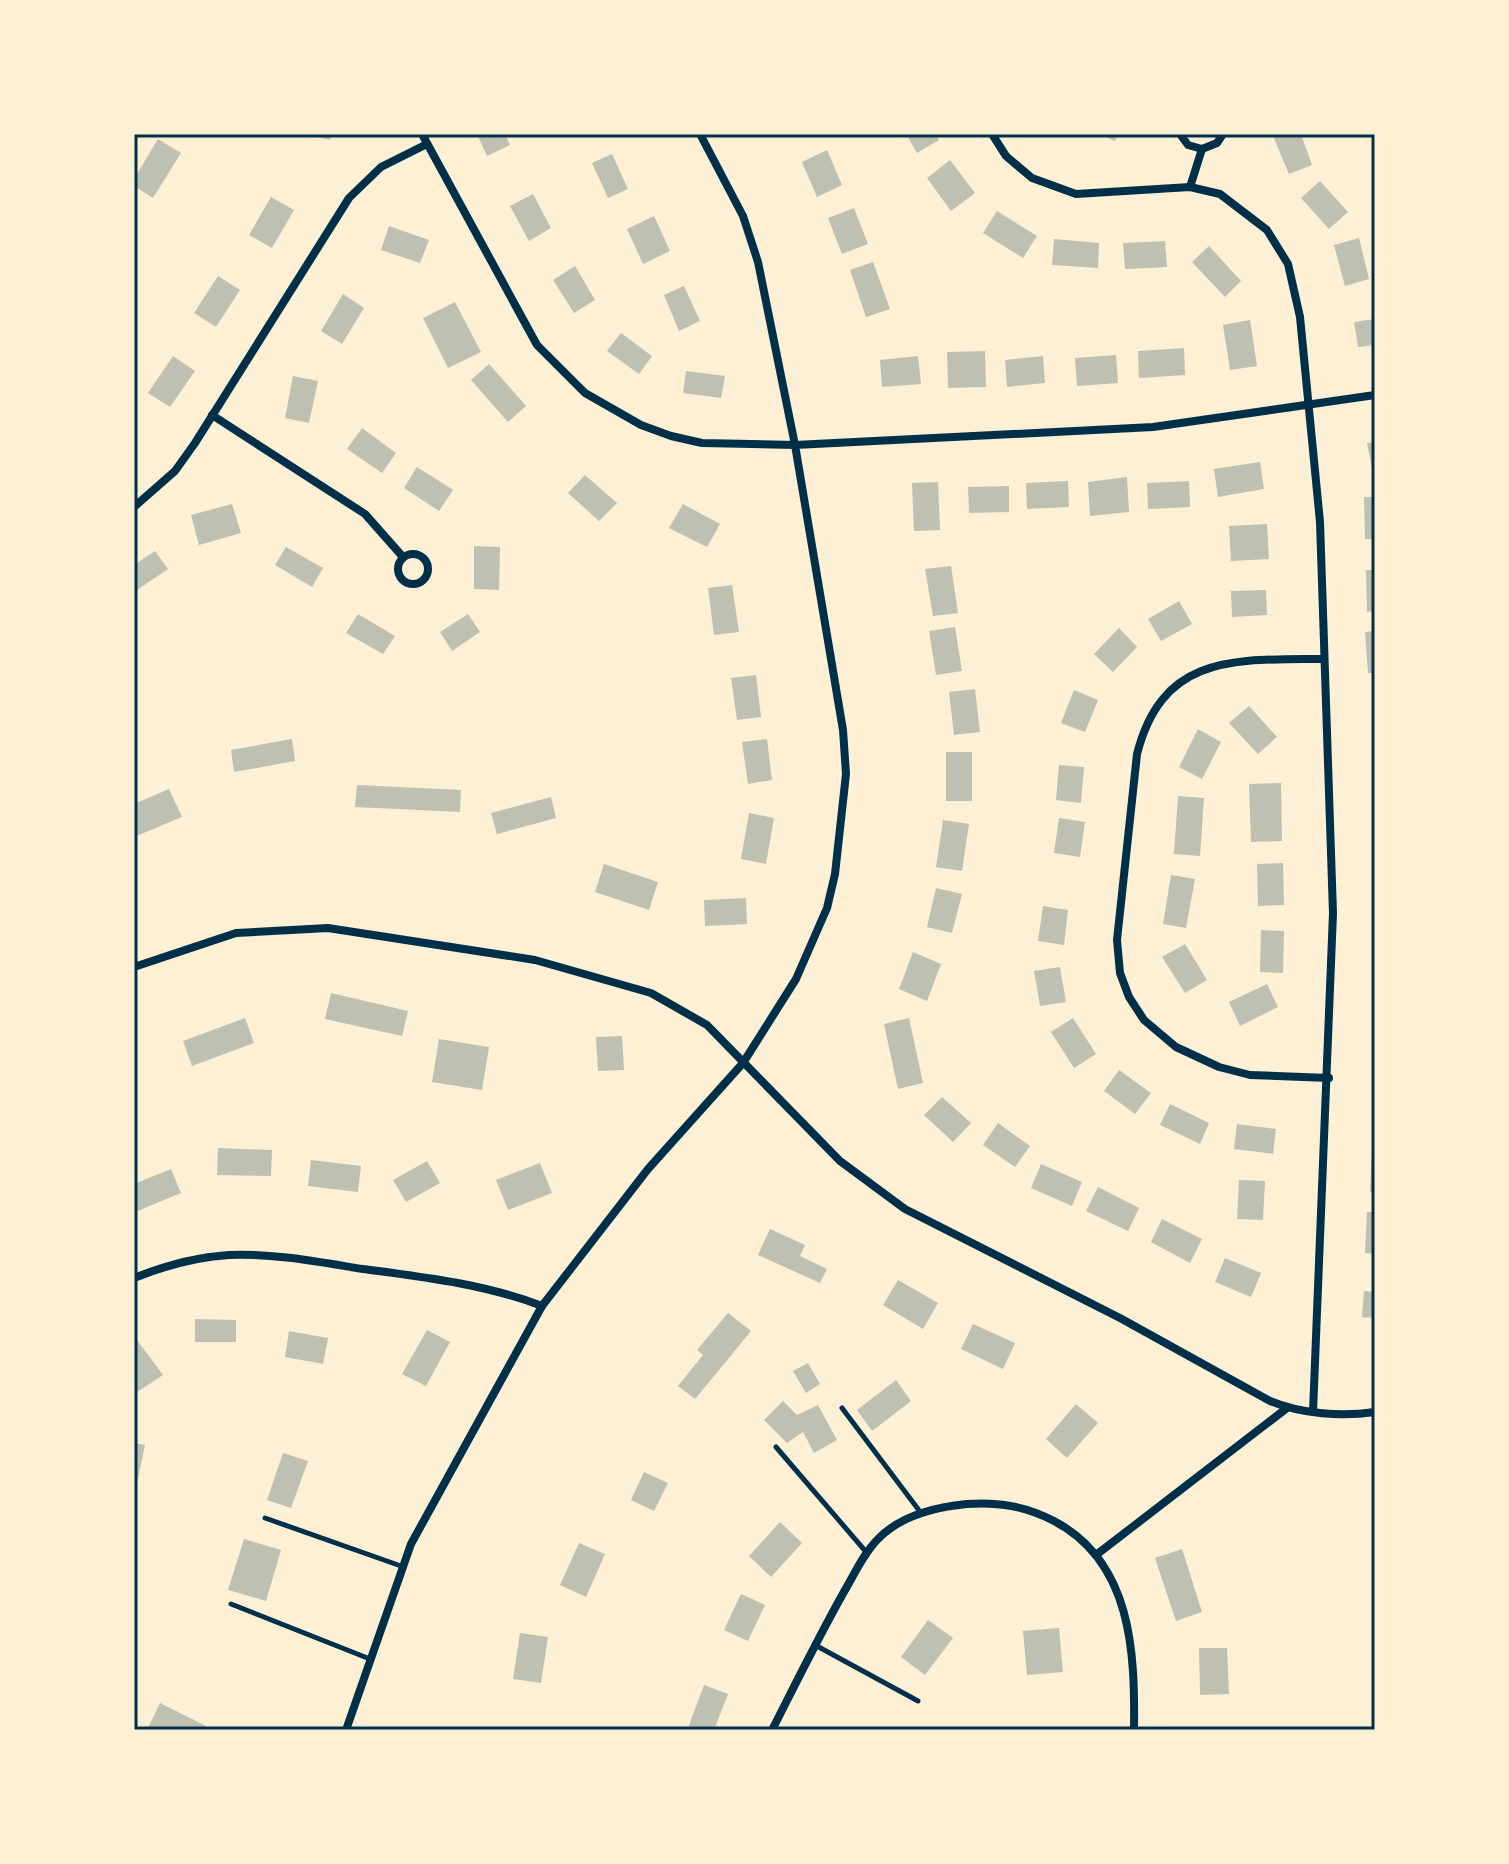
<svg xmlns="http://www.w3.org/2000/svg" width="1509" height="1864" font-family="Ubuntu,sans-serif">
	<rect width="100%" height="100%" fill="#fdf0d5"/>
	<!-- building -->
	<g fill="#bec0b2">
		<path d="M303 134H331L330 140Z"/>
		<path d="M477 134H505L510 145 487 156Z"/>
		<path d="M906 134H936L939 140 917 153Z"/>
		<path d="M1099 134H1118L1115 141Z"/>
		<path d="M1301 134 1312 165 1289 174 1273 136Z"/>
		<path d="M158 139 181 153 153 198 134 186V179Z"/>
		<path d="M827 150 842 185 817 197 802 162Z"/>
		<path d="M612 154 628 189 608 198 592 163Z"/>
		<path d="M950 160 975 193 951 211 927 178Z"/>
		<path d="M1320 181 1348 212 1329 229 1301 198Z"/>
		<path d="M533 194 551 228 529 241 510 206Z"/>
		<path d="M271 197 294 210 272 248 249 235Z"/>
		<path d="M854 208 868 244 842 254 828 218Z"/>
		<path d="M997 211 1037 236 1023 258 983 233Z"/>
		<path d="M654 216 670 251 643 264 627 229Z"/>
		<path d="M389 226 429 240 420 263 381 250Z"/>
		<path d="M1359 238 1369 279 1345 286 1334 245Z"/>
		<path d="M1054 239 1099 243 1098 268 1052 265Z"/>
		<path d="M1165 241 1167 267 1125 269 1123 243Z"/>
		<path d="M1209 246 1241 281 1225 297 1192 262Z"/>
		<path d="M873 262 890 309 866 317 850 270Z"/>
		<path d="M575 266 595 300 574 313 553 280Z"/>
		<path d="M218 276 240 290 216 327 194 313Z"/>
		<path d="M684 286 700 321 679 331 664 295Z"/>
		<path d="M343 294 364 308 342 344 321 331Z"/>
		<path d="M455 302 481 352 448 368 423 318Z"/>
		<path d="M1375 319V345L1358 347 1354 322Z"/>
		<path d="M1250 320 1257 366 1230 370 1223 325Z"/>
		<path d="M621 333 652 356 639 374 607 351Z"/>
		<path d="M1184 348 1185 375 1139 378 1138 351Z"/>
		<path d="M985 351 986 387 948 388 947 352Z"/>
		<path d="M1116 355 1118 383 1077 386 1075 358Z"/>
		<path d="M173 356 195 371 170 407 148 393Z"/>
		<path d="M918 356 921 384 882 387 880 360Z"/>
		<path d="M1043 356 1045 383 1007 387 1005 360Z"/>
		<path d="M489 364 526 406 508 422 471 380Z"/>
		<path d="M686 371 725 376 721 398 683 393Z"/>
		<path d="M293 376 318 381 309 423 285 418Z"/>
		<path d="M362 428 396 453 382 473 347 449Z"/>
		<path d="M1375 442V468L1372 469 1367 443Z"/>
		<path d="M1260 462 1264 489 1218 497 1214 469Z"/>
		<path d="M417 467 453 490 439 511 404 488Z"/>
		<path d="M585 475 617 503 599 521 568 493Z"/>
		<path d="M1127 477 1129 512 1090 516 1088 482Z"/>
		<path d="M1068 481 1069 507 1027 509 1026 483Z"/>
		<path d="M1189 481 1190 507 1148 509 1147 483Z"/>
		<path d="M938 482 940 530 914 531 912 483Z"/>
		<path d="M1009 486V512L969 513 968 487Z"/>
		<path d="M1364 497H1375V539H1365Z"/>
		<path d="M232 504 241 533 199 545 191 515Z"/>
		<path d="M683 504 720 524 707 547 669 528Z"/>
		<path d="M1267 524 1269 559 1231 561 1229 526Z"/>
		<path d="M474 546 500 547 499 590 474 589Z"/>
		<path d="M286 547 323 568 312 587 275 565Z"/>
		<path d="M155 551 168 569 134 592V565Z"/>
		<path d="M951 566 958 613 933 616 925 569Z"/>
		<path d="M1366 570H1375V611L1367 612Z"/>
		<path d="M732 585 739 632 714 635 708 588Z"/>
		<path d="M1266 590 1267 615 1232 617 1231 591Z"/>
		<path d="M1179 601 1192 624 1161 641 1148 619Z"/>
		<path d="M358 614 395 636 383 654 346 633Z"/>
		<path d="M468 614 480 632 452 651 440 632Z"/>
		<path d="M955 627 962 671 936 675 929 631Z"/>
		<path d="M1119 628 1137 647 1113 672 1094 654Z"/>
		<path d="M1375 631V673H1368L1365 632Z"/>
		<path d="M756 675 761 717 737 720 731 678Z"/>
		<path d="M975 689 980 732 954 735 949 692Z"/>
		<path d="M1074 690 1098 700 1085 732 1061 723Z"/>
		<path d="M1249 706 1277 737 1258 754 1229 723Z"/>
		<path d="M1198 729 1221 742 1202 779 1179 767Z"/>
		<path d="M292 739 295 761 234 772 231 750Z"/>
		<path d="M767 739 772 780 748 784 742 742Z"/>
		<rect x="946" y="752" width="26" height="49"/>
		<path d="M1059 765 1084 767 1081 803 1056 800Z"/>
		<path d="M1281 783 1282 841 1251 842 1249 784Z"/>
		<path d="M357 785 461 790 460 812 355 807Z"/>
		<path d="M169 789 182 817 134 837V804Z"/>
		<path d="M1178 796 1204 798 1200 856 1174 854Z"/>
		<path d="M551 797 556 818 497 834 491 813Z"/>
		<path d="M749 813 774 818 766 864 741 859Z"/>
		<path d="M1059 818 1085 822 1080 857 1054 853Z"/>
		<path d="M943 820 969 824 962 871 936 867Z"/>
		<path d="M1283 863 1284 905 1258 906 1257 864Z"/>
		<path d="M604 864 658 882 649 910 595 892Z"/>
		<path d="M1171 875 1195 879 1186 928 1163 924Z"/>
		<path d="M936 888 962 894 952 933 927 927Z"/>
		<path d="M746 898 747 924 705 926 704 900Z"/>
		<path d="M1043 906 1068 910 1064 945 1038 941Z"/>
		<path d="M1261 930 1284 931 1283 973 1260 972Z"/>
		<path d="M1185 944 1207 980 1185 993 1162 957Z"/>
		<path d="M913 952 941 964 927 1001 899 989Z"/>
		<path d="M1060 967 1066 1002 1040 1006 1034 971Z"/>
		<path d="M1267 984 1278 1007 1240 1026 1229 1002Z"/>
		<path d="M331 993 408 1011 402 1036 325 1019Z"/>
		<path d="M245 1018 254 1043 192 1066 183 1041Z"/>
		<path d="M909 1018 923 1083 898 1089 884 1024Z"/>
		<path d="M1073 1018 1096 1054 1074 1068 1051 1032Z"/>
		<path d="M622 1036 624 1070 598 1071 596 1037Z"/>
		<path d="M439 1039 489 1047 482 1090 432 1082Z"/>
		<path d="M1119 1070 1151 1093 1135 1114 1104 1091Z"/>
		<path d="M942 1097 971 1123 953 1142 924 1115Z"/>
		<path d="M1170 1104 1209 1123 1200 1144 1160 1125Z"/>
		<path d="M998 1123 1030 1146 1015 1167 983 1145Z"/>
		<path d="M1237 1124 1276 1129 1273 1154 1234 1149Z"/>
		<path d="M218 1148 272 1150 271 1176 217 1175Z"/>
		<path d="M1372 1150H1375V1192H1370Z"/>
		<path d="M311 1160 361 1166 358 1192 308 1186Z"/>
		<path d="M427 1161 440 1183 406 1202 393 1180Z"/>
		<path d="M540 1163 552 1193 508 1210 496 1180Z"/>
		<path d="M1041 1164 1082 1182 1072 1206 1031 1188Z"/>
		<path d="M171 1169 181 1193 135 1212 134 1184Z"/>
		<path d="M1239 1180 1265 1181 1263 1220 1237 1219Z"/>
		<path d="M1098 1187 1139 1208 1128 1231 1086 1211Z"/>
		<path d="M1367 1212H1375V1254L1365 1253Z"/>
		<path d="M1162 1219 1202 1239 1190 1263 1151 1242Z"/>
		<path d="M770 1229 805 1245 800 1256 827 1269 820 1283 758 1255Z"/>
		<path d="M1225 1258 1261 1273 1251 1297 1215 1282Z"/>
		<path d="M898 1280 938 1303 923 1329 883 1305Z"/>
		<path d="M1364 1291 1375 1292V1318L1362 1317Z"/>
		<path d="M728 1313 751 1331 695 1399 678 1386 703 1355 697 1350Z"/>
		<path d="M195 1319 236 1320V1342H195Z"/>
		<path d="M973 1324 1015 1343 1003 1369 961 1349Z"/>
		<path d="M427 1330 450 1342 426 1386 402 1374Z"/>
		<path d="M289 1331 328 1338 323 1364 285 1357Z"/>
		<path d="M137 1340 163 1375 134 1394V1342Z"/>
		<path d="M808 1363 820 1384 806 1393 793 1371Z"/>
		<path d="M896 1380 911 1401 872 1431 857 1410Z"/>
		<path d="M783 1401 797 1415 818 1405 837 1440 814 1453 803 1432 787 1443 764 1420Z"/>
		<path d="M1076 1404 1098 1423 1067 1458 1046 1439Z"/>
		<path d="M134 1443 145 1445 135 1493H134Z"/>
		<path d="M283 1453 308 1461 291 1508 267 1500Z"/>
		<path d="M644 1472 668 1483 654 1511 631 1500Z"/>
		<path d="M780 1522 802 1543 771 1577 749 1556Z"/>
		<path d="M244 1539 281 1550 266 1601 228 1590Z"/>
		<path d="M579 1543 605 1554 586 1597 560 1585Z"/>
		<path d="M1182 1549 1202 1612 1176 1621 1155 1558Z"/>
		<path d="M741 1594 765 1605 748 1641 724 1630Z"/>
		<path d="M928 1620 953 1638 925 1675 901 1657Z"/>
		<path d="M1059 1628 1063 1672 1027 1675 1023 1631Z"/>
		<path d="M520 1633 548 1637 541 1683 513 1679Z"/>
		<path d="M1199 1648H1227L1229 1694 1200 1695Z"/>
		<path d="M704 1685 728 1694 714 1730H692L688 1728Z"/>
		<path d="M160 1703 206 1726 204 1730H147Z"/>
	</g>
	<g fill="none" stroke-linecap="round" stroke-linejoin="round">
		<!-- service -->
		<g stroke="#003049" stroke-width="5">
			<path d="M842 1408 921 1513"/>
			<path d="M776 1447 867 1553"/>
			<path d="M265 1518 401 1566"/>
			<path d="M231 1604 370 1659"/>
			<path d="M815 1645 918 1701"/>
		</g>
		<!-- minor -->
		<g stroke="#003049" stroke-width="8">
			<path d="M422 134 537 345 585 393 641 425 671 436 702 443 795 445 1153 427 1375 395"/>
			<path d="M992 134 1006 156 1032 178 1076 194 1190 187 1220 194 1267 230 1288 264 1300 317 1320 522 1333 913 1313 1412"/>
			<path d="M1180 134 1188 145 1202 149 1217 143 1223 134"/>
			<path d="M1190 187 1202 149"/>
			<path d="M212 415 365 514 403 557"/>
			<path d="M134 507 175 471 195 443 349 198 381 167 427 144"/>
			<circle cx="413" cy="569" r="15"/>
			<path d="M1324 659C1238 660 1163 652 1137 754L1117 940 1120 973 1129 997 1144 1020 1176 1047 1219 1067 1250 1075 1329 1078"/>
			<path d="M134 967 236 933 328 928 535 960 651 993 707 1025 840 1161 905 1209 1120 1318 1270 1401C1301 1414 1342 1417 1375 1412"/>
			<path d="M134 1278C164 1266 196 1257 229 1255 273 1253 319 1262 363 1269 423 1277 485 1284 542 1306"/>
			<path d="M1096 1555 1287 1408"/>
			<path d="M346 1730 411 1544 542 1306 648 1169 743 1063 796 979 827 908 835 874 846 774 843 730 795 445 758 262 743 216 700 134"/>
			<path d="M772 1730C796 1683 819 1636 845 1590 855 1573 864 1553 878 1539 900 1516 936 1507 967 1504 999 1502 1025 1506 1054 1521 1132 1562 1135 1652 1134 1730"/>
		</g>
	</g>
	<!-- border -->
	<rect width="1509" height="1864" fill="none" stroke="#fdf0d5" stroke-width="272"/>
	<rect x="136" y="136" width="1237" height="1592" fill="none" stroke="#003049" stroke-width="3"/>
</svg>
